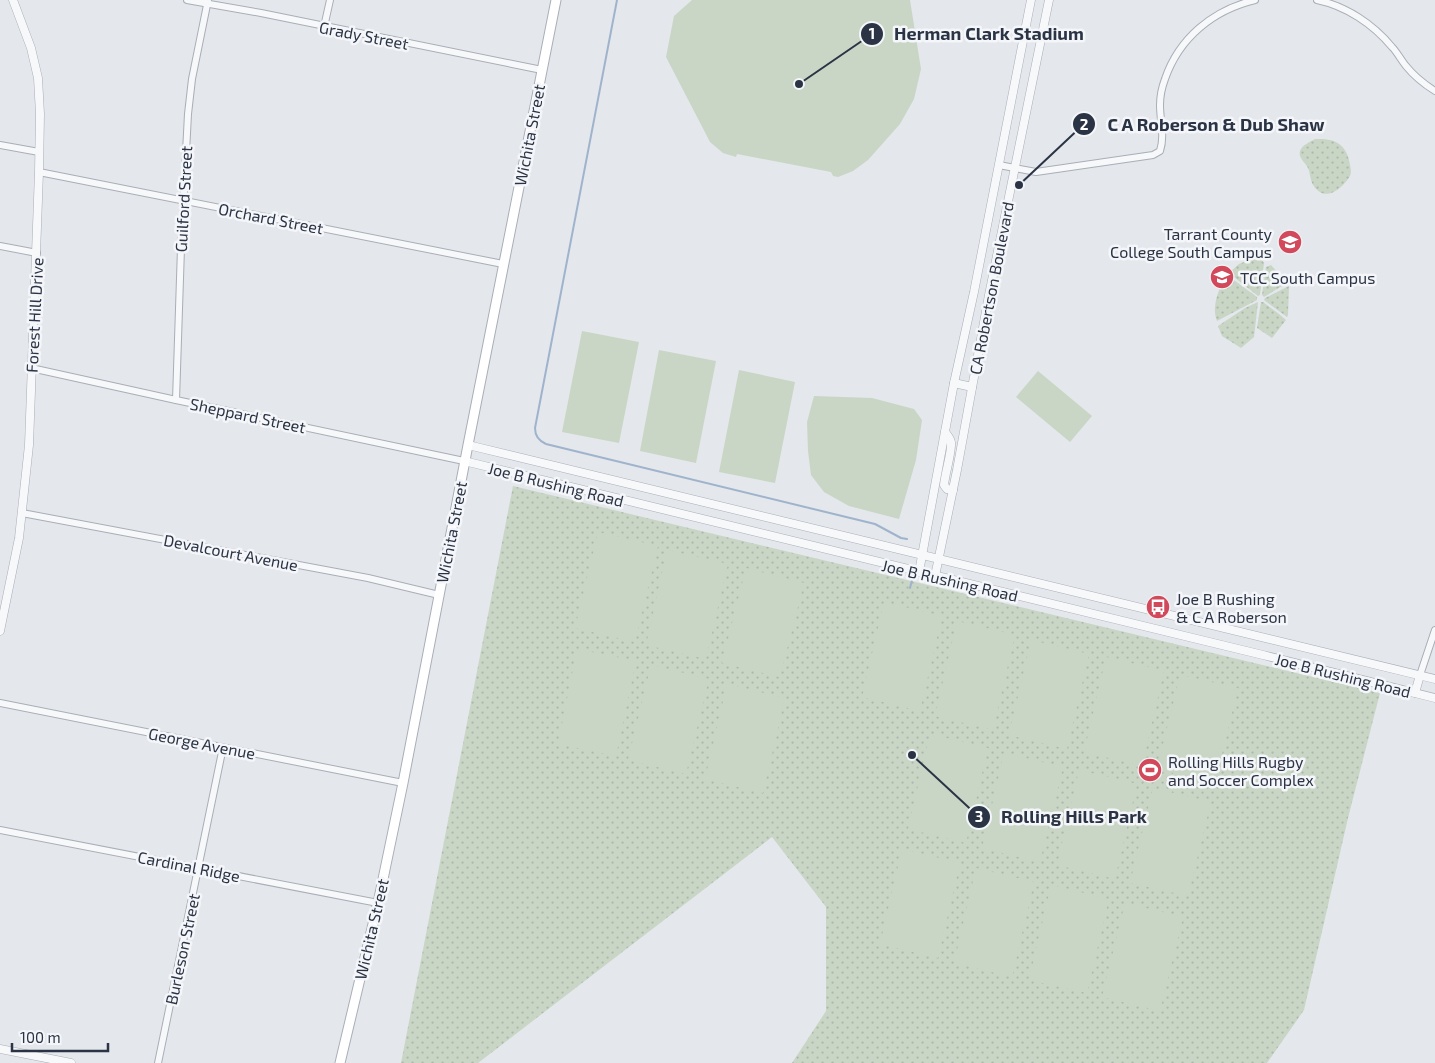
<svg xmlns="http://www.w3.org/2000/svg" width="1435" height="1063" font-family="'Exo 2',sans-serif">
	<defs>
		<pattern id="grass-dots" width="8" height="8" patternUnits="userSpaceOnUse" patternTransform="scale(1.25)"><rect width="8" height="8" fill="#c9d6c5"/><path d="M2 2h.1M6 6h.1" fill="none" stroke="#adb8ab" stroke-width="1.8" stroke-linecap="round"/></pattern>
	</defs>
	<rect width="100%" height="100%" fill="#e4e7ec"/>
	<!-- grass -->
	<g fill="url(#grass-dots)">
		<path d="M1315 139C1335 138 1347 144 1350 165 1351 171 1352 174 1348 179 1338 193 1322 202 1312 183 1310 178 1310 172 1308 168 1305 162 1298 158 1300 151 1302 145 1310 142 1315 139Z"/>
		<path d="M1253 258H1261L1264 263 1260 295 1258 296 1229 273 1239 264Z"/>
		<path d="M1271 265 1287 283 1264 297 1262 295 1266 267Z"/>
		<path d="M1227 275 1257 297V300L1217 321C1211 307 1219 287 1227 275Z"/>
		<path d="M1289 286 1288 315 1287 317 1264 300 1265 298Z"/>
		<path d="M1258 302 1254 337 1241 348 1222 336 1218 326 1245 308Z"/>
		<path d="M1261 302H1263L1279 314 1286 320 1272 338 1257 328Z"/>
		<path d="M513 486 1380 693 1348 818 1304 1010 1267 1063H792L826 1011V907L772 837 478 1063H401Z"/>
	</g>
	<!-- garden -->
	<g fill="#c9d6c5">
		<path d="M692 0H910L921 69 914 99 900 124 868 160 853 171 838 177 833 176 831 172 737 154 736 157 723 153 710 142 666 57 674 16Z"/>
		<path d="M582 331 639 342 619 443 562 432Z"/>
		<path d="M659 350 716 361 696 463 640 451Z"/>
		<path d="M739 370 795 382 775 483 719 472Z"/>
		<path d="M1038 371 1092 416 1070 442 1016 397Z"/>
		<path d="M814 396 872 398 914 409 922 420 916 460 899 519 849 506 824 492 811 475 808 451 807 422Z"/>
		<path d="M598 532 658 546 635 642 575 628Z"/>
		<path d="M667 550 728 564 706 659 646 645Z"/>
		<path d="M746 568 804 583 780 677 722 663Z"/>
		<path d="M884 602 942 616 920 711 862 697Z"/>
		<path d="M957 621 1015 635 993 730 935 716Z"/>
		<path d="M1031 640 1089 654 1067 749 1009 735Z"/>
		<path d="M577 649 636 661 616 756 558 744Z"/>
		<path d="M1106 657 1164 671 1142 766 1084 752Z"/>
		<path d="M651 665 709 679 686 774 628 760Z"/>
		<path d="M1180 675 1238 688 1215 783 1157 769Z"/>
		<path d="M727 684 785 698 763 793 705 779Z"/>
		<path d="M930 734 988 748 966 843 908 829Z"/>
		<path d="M1004 753 1063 767 1040 862 982 848Z"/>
		<path d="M1079 770 1137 784 1115 879 1057 865Z"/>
		<path d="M1153 788 1211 802 1188 896 1130 883Z"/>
		<path d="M902 849 960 863 938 958 880 944Z"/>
		<path d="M976 868 1034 882 1012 977 954 963Z"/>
		<path d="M1051 885 1109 899 1087 993 1029 980Z"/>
		<path d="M1125 903 1183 917 1160 1011 1102 997Z"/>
	</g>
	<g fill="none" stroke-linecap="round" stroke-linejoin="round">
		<!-- stream -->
		<g stroke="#9fb4cc" stroke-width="2">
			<path d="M617 0 535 428C535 436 539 441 546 444L875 524 901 538 907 539"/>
			<path d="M910 588 913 576"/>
		</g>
		<!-- minor casing -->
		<g stroke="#a9aeb7" stroke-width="8">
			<g id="minor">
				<path d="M187 0 261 13 542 70"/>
				<path d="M1317 0C1346 6 1373 24 1392 47 1397 52 1401 60 1406 66 1414 76 1424 84 1435 91"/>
				<path d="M324 27 330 0"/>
				<path d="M0 145 39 152"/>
				<path d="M999 165 1036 172 1153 155 1160 151C1165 136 1160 121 1160 105 1160 96 1162 87 1165 79 1179 38 1213 10 1255 0"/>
				<path d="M39 172 503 264"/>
				<path d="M0 246 37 253"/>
				<path d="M31 368 176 400 464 461"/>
				<path d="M176 400 181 248 188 114 192 79 208 0"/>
				<path d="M22 513 368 578 439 595"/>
				<path d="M1420 675 1435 630"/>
				<path d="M0 703 403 783"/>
				<path d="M0 830 378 903"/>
				<path d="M158 1063 223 747"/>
			</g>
		</g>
		<!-- tertiary casing -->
		<g stroke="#a9aeb7" stroke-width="9">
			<g id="tertiary">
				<path d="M954 383 972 387"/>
				<path d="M945 432C948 436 951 439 951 443 952 452 945 473 944 485L947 489 953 490"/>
				<path d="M468 445 1435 679"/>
				<path d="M464 461 1263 655 1435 698"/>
				<path d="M919 572 954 383 974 292 1031 0"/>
				<path d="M935 576 957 470 989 295 1049 0"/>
				<path d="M0 631 19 538 29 445 39 172 40 114 38 78 31 48 13 0"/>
				<path d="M1415 693 1420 675"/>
				<path d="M0 1049 71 1063"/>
			</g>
		</g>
		<!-- secondary casing -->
		<g stroke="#a9aeb7" stroke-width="11">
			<path id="secondary" d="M340 1063 378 903 403 783 468 445 556 0"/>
		</g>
		<!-- minor -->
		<use href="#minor" stroke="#f7f8fa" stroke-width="6"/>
		<!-- tertiary -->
		<use href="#tertiary" stroke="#f7f8fa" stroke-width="8"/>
		<!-- secondary -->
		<use href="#secondary" stroke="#fff" stroke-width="9"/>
	</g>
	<!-- icons -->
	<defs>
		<g id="university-disc" transform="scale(1.25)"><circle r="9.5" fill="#d1495b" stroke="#f4f6f9"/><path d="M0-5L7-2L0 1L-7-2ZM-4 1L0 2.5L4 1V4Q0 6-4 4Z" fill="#fff"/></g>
		<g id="bus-disc" transform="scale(1.25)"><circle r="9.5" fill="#d1495b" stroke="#f4f6f9"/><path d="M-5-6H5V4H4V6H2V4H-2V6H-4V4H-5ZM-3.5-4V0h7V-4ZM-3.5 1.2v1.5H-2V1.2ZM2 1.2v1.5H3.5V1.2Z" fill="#fff"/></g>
		<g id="stadium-disc" transform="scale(1.25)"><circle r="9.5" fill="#d1495b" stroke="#f4f6f9"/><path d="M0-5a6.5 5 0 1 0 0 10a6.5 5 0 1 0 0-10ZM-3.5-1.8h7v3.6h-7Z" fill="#fff"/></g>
	</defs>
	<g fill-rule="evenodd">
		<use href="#university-disc" x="1290" y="242"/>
		<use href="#university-disc" x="1222" y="277"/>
		<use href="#bus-disc" x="1158" y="607"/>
		<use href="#stadium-disc" x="1150" y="770"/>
	</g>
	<g text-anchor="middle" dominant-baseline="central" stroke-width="5" stroke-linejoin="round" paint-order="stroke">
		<!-- street labels -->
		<g font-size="16" fill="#2b3445" stroke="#f4f6f9">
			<text transform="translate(364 35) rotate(11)">Grady Street</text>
			<text transform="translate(529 135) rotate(-79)">Wichita Street</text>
			<text transform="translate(183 199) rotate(-87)">Guilford Street</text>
			<text transform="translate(271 218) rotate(11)">Orchard Street</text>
			<text transform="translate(991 288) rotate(-79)">CA Robertson Boulevard</text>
			<text transform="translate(34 315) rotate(-87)">Forest Hill Drive</text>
			<text transform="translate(248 415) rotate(12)">Sheppard Street</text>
			<text transform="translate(556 484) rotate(14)">Joe B Rushing Road</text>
			<text transform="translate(451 532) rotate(-79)">Wichita Street</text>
			<text transform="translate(231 552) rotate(11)">Devalcourt Avenue</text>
			<text transform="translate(950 580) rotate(13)">Joe B Rushing Road</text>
			<text transform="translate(1343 675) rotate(14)">Joe B Rushing Road</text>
			<text transform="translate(202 743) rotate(11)">George Avenue</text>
			<text transform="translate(189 866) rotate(11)">Cardinal Ridge</text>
			<text transform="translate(371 929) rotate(-77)">Wichita Street</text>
			<text transform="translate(182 949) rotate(-78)">Burleson Street</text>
		</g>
		<!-- poi labels -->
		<g font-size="16" fill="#2b3445" stroke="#f4f6f9" text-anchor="start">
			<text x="1272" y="233" text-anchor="end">Tarrant County<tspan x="1272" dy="18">College South Campus</tspan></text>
			<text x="1240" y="277">TCC South Campus</text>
			<text x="1176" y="598">Joe B Rushing<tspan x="1176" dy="18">&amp; C A Roberson</tspan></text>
			<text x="1168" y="761">Rolling Hills Rugby<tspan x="1168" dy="18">and Soccer Complex</tspan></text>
		</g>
	</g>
	<!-- callouts -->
	<path fill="none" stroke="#2b3445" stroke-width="2" d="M799 84L872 34M1019 185L1084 124M912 755L979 817"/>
	<g fill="#2b3445" stroke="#f4f6f9" stroke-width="2">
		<circle cx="799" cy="84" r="5"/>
		<circle cx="1019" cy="185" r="5"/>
		<circle cx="912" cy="755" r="5"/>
		<circle cx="872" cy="34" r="12"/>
		<circle cx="1084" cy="124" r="12"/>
		<circle cx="979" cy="817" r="12"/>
	</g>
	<g font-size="15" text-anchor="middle" font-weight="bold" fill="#fff">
		<text x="872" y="39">1</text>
		<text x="1084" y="130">2</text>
		<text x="979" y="822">3</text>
	</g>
	<g font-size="18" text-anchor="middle" font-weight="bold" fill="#2b3445" stroke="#f4f6f9" stroke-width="5" stroke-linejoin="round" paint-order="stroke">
		<text x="989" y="40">Herman Clark Stadium</text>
		<text x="1216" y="131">C A Roberson &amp; Dub Shaw</text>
		<text x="1074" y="823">Rolling Hills Park</text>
	</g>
	<!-- scale -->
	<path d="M12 1043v8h96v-8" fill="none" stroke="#2b3445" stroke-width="2.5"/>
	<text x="20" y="1043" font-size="15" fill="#2b3445" stroke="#f4f6f9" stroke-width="4" paint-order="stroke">100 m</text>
</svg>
